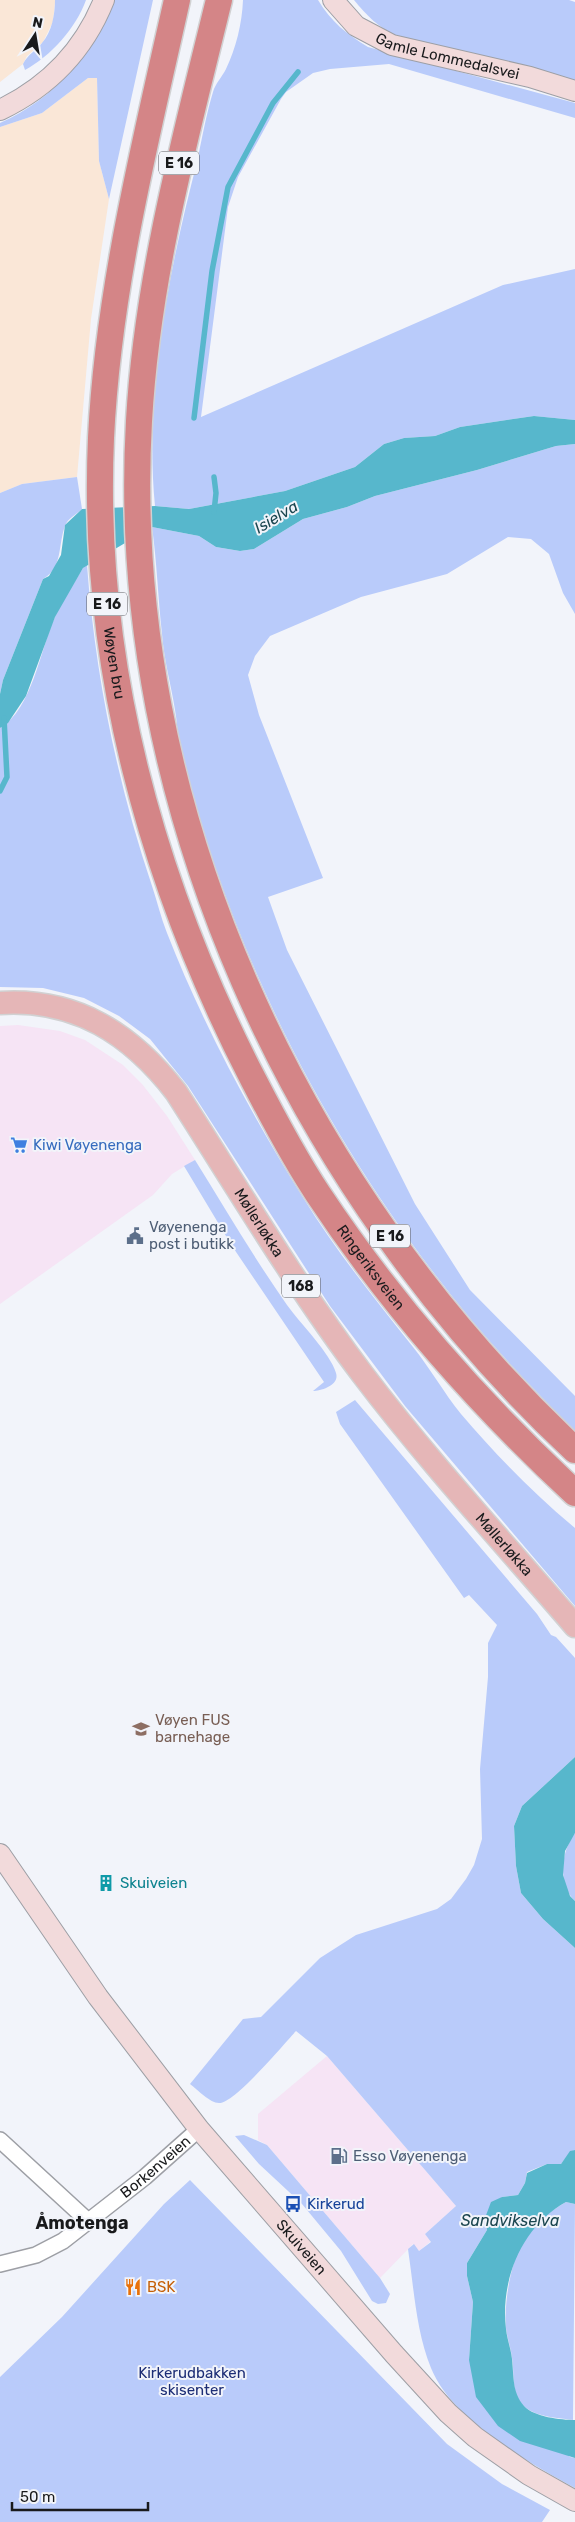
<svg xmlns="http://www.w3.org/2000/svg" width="575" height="2522" font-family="Rubik,sans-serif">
	<rect width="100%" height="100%" fill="#f2f4fa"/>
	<!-- commercial -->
	<g fill="#f6e4f5">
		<path d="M18 1025 60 1031 85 1040 123 1065 142 1084 167 1116 195 1160 172 1174 153 1195 0 1304V1026Z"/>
		<path d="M327 2056 456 2206 425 2234 431 2241 419 2251 413 2244 380 2278 267 2145 258 2140V2114Z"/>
	</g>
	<!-- industrial -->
	<g fill="#fae7d7">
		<path d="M0 0H55V3L53 22 43 42 27 56 23 64 0 82Z"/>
		<path d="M88 78H97L99 161 109 199 91 319 77 477 22 484 0 493V127L42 113Z"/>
	</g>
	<!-- green -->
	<g fill="#b9cbfa">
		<path d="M55 0H86C76 28 51 56 25 70L23 64C28 54 36 51 42 43 52 32 55 14 55 0Z"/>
		<path d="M114 0H153L109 199 99 161 97 78H88L42 113 0 127V123C55 99 91 54 114 0Z"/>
		<path d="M243 0H318C331 22 347 34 368 47L575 103V118L389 64 330 69 313 73 286 92 281 99 238 177 228 207 201 417 503 285 575 269V420L534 416 460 427 435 436 404 438 384 444 355 467 285 491 189 509 155 506C144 395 169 270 197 162 202 139 206 115 213 92 215 84 222 77 226 69 236 48 242 24 243 0Z"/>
		<path d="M354 0H569L575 2V83L397 36C379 28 366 15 354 0Z"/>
		<path d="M575 444V614L563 593 549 554 531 539 508 537 447 574 361 597 270 636 255 656 248 675 259 715 323 878 268 897 287 950 415 1204 470 1290 575 1396V1431C540 1396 505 1360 473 1322 333 1154 229 955 179 741 177 731 177 720 175 710 171 685 164 660 162 634 158 598 157 563 152 527L199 536 216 547 240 551 254 549 303 519 347 507 375 496 477 470 556 446Z"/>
		<path d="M77 477 82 509C77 514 67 519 65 526 58 544 63 568 43 579L3 680 0 694V493L22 484Z"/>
		<path d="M87 565C95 674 117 782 152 886 157 901 161 918 167 933 203 1025 252 1116 304 1199 336 1251 375 1299 413 1347 430 1368 444 1393 461 1414 496 1455 534 1494 575 1528V1606L405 1406 330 1306 188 1086 150 1039 119 1016 84 998 43 988 0 987V728C32 709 40 651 54 619 62 601 73 585 83 568Z"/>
		<path d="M195 1160C225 1208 254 1258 287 1305 299 1322 331 1354 336 1373 340 1385 321 1391 313 1391L324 1382 232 1246 184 1166Z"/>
		<path d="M355 1400 537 1614 551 1635 556 1637 575 1658V1757L522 1806 514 1826 516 1866 521 1893 543 1919 575 1948V2150L570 2152 561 2164H547L527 2172 525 2183 518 2195 502 2197 485 2218 487 2230 467 2263V2276L473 2302 469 2360 570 2457 575 2458V2488C528 2462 452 2420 431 2368 416 2331 414 2289 408 2249L414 2244 419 2251 431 2242 425 2234 456 2206 327 2056 296 2031C284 2044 234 2104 219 2103 210 2103 198 2090 190 2084L243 2019 261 2017 320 1958 356 1935 437 1909 451 1899 466 1879 474 1865 482 1839 480 1769 488 1677V1643L497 1625 469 1595 464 1598 340 1424 336 1412Z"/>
		<path d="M575 1833V1901C557 1884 561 1851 575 1833Z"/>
		<path d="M244 2135 267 2145 380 2278 390 2294 386 2303 378 2304 372 2301 341 2251 302 2204 259 2164 235 2136Z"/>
		<path d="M190 2180 447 2444 502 2484 550 2510 542 2522H0V2377L62 2317 164 2204Z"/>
		<path d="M566 2202 575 2204 573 2420C559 2418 538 2417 526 2408 510 2395 515 2375 512 2358 511 2348 507 2338 506 2328 504 2303 510 2269 520 2246 527 2230 551 2210 566 2202Z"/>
	</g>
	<!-- water -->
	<g fill="#57b7cc">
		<path d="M534 416 575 420V444L556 446 477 470 375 496 347 507 303 519 254 549 240 551 216 547 199 536 152 527 83 568 55 617 26 696 8 723 0 728V694L3 680 43 579 49 576 61 555 65 525 82 509 155 506 189 509 285 491 355 467 384 444 404 438 435 436 460 427Z"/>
		<path d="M575 1757V1833L565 1851 563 1875 570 1896 575 1901V1948L543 1919 521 1893 516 1866 514 1826 522 1806Z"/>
		<path d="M575 2150V2204L566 2202C522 2226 500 2280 506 2329 507 2339 511 2349 512 2359 514 2377 512 2392 524 2406 534 2417 561 2420 575 2420V2458L520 2441 498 2426 476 2397 469 2360 473 2302 467 2276V2263L487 2230 485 2218 491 2202 502 2197 518 2195 525 2183 527 2173 547 2164H561L570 2151Z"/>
	</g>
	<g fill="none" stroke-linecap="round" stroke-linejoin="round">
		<!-- stream -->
		<g stroke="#57b7cc" stroke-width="5.5">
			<path d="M194 418 212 271 228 187 273 103 298 72"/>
			<path d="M214 512 216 493 214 477"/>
			<path d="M0 791 7 777 4 718"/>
		</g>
		<!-- street casing -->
		<g stroke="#9d9fa5" stroke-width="18">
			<g id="street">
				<path d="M0 2140 88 2221"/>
				<path id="s1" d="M0 2264 36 2255 63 2241 145 2177 199 2129"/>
			</g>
		</g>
		<!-- secondary casing -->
		<g stroke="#9d9fa5" stroke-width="22">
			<g id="secondary">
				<path id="s2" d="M333 0 356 26 392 45 530 77 575 91"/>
				<path d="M0 110C48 87 84 50 104 0"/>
				<path id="s3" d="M0 1854 98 1997 199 2129 394 2354 448 2413 475 2437 529 2475 575 2501"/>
			</g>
		</g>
		<!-- primary casing -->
		<g stroke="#d1d1d2" stroke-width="25">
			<g id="primary">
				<path id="s4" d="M0 1003C76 998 131 1034 176 1092 237 1187 295 1285 363 1375 429 1462 504 1543 575 1626"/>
			</g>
		</g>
		<!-- highway casing -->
		<g stroke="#d1d1d2" stroke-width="29">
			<g id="highway">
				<path id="s5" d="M177 0C145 144 108 290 101 438 91 662 151 881 253 1079 273 1118 294 1158 318 1194 391 1304 478 1403 575 1493"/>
				<path d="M219 0C185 139 147 278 139 421 117 805 297 1190 575 1450"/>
			</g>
		</g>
		<!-- street -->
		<use href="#street" stroke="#fff" stroke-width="15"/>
		<!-- secondary -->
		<use href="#secondary" stroke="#f2dadb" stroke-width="20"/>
		<!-- primary -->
		<use href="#primary" stroke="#e5b6b7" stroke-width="22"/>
		<!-- highway -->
		<use href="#highway" stroke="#d48587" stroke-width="26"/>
	</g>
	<!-- icons -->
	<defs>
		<g id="supermarket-bare" transform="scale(1.35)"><path d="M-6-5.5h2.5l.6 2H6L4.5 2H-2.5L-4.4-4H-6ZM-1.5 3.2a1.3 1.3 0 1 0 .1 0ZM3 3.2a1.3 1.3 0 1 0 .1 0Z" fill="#3f7fe0" stroke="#f2f4fa" stroke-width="2.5" paint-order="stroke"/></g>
		<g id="civic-bare" transform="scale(1.35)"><path d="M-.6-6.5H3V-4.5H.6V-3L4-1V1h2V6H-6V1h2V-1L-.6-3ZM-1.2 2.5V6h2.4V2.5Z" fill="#5c6f8a" stroke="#f2f4fa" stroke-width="2.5" paint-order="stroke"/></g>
		<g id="school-bare" transform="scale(1.35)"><path d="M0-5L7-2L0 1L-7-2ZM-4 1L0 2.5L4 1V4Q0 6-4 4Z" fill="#8d6e63" stroke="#f2f4fa" stroke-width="2.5" paint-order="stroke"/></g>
		<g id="building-bare" transform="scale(1.35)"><path d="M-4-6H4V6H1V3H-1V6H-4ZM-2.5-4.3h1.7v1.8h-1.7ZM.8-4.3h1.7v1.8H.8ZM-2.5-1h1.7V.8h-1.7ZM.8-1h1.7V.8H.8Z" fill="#0f9aa8" stroke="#f2f4fa" stroke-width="2.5" paint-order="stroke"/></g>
		<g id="fuel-bare" transform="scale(1.35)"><path d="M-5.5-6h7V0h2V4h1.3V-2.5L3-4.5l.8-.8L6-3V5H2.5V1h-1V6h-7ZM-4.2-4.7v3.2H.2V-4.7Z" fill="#5c6f8a" stroke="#f2f4fa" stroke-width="2.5" paint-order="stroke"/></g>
		<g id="bus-bare" transform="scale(1.35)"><path d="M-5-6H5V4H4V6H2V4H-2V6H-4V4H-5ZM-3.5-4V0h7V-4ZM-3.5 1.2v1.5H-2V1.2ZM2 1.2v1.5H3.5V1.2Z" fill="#1a4fb4" stroke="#f2f4fa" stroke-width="2.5" paint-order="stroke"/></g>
		<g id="restaurant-bare" transform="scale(1.35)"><path d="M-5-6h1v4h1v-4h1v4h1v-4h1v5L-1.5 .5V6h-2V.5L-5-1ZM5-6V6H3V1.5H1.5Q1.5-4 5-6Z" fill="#e8710a" stroke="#f2f4fa" stroke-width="2.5" paint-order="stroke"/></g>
	</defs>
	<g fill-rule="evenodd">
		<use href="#supermarket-bare" x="19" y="1145"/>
		<use href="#civic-bare" x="135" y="1236"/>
		<use href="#school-bare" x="141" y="1729"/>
		<use href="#building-bare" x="106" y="1883"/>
		<use href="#fuel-bare" x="339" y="2156"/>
		<use href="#bus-bare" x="293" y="2204"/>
		<use href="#restaurant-bare" x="133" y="2287"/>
	</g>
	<g text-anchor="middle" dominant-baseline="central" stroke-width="4" stroke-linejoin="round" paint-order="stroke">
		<!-- shield labels -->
		<g fill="#f2f4fa" stroke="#5a5b5f" stroke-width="1">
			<rect x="159" y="151.5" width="40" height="23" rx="4"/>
			<rect x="87" y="592.5" width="40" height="23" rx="4"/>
			<rect x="370" y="1224.5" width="40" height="23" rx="4"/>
			<rect x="282" y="1274.5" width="38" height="23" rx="4"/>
		</g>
		<g font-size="14" font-weight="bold" fill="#191a1c">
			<text x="179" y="163">E 16</text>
			<text x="107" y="604">E 16</text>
			<text x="390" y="1236">E 16</text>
			<text x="301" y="1286">168</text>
		</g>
		<!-- street labels -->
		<g font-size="15" fill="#191a1c" stroke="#f2f4fa">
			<text stroke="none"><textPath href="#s2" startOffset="132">Gamle Lommedalsvei</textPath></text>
			<text stroke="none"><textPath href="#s5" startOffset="671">Wøyen bru</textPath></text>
			<text stroke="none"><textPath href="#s4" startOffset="361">Møllerløkka</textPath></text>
			<text stroke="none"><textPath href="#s5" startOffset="1334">Ringeriksveien</textPath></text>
			<text stroke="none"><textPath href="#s4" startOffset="766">Møllerløkka</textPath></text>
			<text stroke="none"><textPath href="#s1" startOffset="186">Borkenveien</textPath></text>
			<text stroke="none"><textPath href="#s3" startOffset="496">Skuiveien</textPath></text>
		</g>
		<!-- shop labels -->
		<g font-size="15" fill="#366cbe" stroke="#f2f4fa" text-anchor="start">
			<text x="33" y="1145">Kiwi Vøyenenga</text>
		</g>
		<!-- service labels -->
		<g font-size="15" fill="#4e5e75" stroke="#f2f4fa" text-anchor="start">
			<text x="149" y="1227">Vøyenenga<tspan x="149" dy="17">post i butikk</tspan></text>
			<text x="353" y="2156">Esso Vøyenenga</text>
		</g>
		<!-- education labels -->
		<g font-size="15" fill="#785e54" stroke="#f2f4fa" text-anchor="start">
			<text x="155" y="1720">Vøyen FUS<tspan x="155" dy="17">barnehage</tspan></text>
		</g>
		<!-- culture labels -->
		<g font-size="15" fill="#0d838f" stroke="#f2f4fa" text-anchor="start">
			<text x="120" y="1883">Skuiveien</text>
		</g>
		<!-- transit labels -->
		<g font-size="15" fill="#164399" stroke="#f2f4fa" text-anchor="start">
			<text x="307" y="2204">Kirkerud</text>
		</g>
		<!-- food labels -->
		<g font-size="15" fill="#c56008" stroke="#f2f4fa" text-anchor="start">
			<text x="147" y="2287">BSK</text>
		</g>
		<!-- park labels -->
		<g font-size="15" fill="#1d2e76" stroke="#f2f4fa">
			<text x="192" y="2373">Kirkerudbakken<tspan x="192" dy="17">skisenter</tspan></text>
		</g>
		<!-- water labels -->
		<g font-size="16" font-style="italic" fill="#1b4650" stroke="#f2f4fa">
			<text transform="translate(276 517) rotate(-31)">Isielva</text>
			<text x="510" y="2220">Sandvikselva</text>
		</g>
		<!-- quarter labels -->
		<g font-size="18" font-weight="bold" fill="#191a1c" stroke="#f2f4fa">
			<text x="82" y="2223">Åmotenga</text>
		</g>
	</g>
	<!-- north arrow -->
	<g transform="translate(35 35) rotate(12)" stroke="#f2f4fa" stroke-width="4" paint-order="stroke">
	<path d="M0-4L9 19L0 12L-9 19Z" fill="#191a1c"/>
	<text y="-8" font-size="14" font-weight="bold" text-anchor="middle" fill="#191a1c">N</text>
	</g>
	<!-- scale -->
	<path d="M12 2502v8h136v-8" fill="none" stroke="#191a1c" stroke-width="2.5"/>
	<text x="20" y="2502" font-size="15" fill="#191a1c" stroke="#f2f4fa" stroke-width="4" paint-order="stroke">50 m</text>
</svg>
